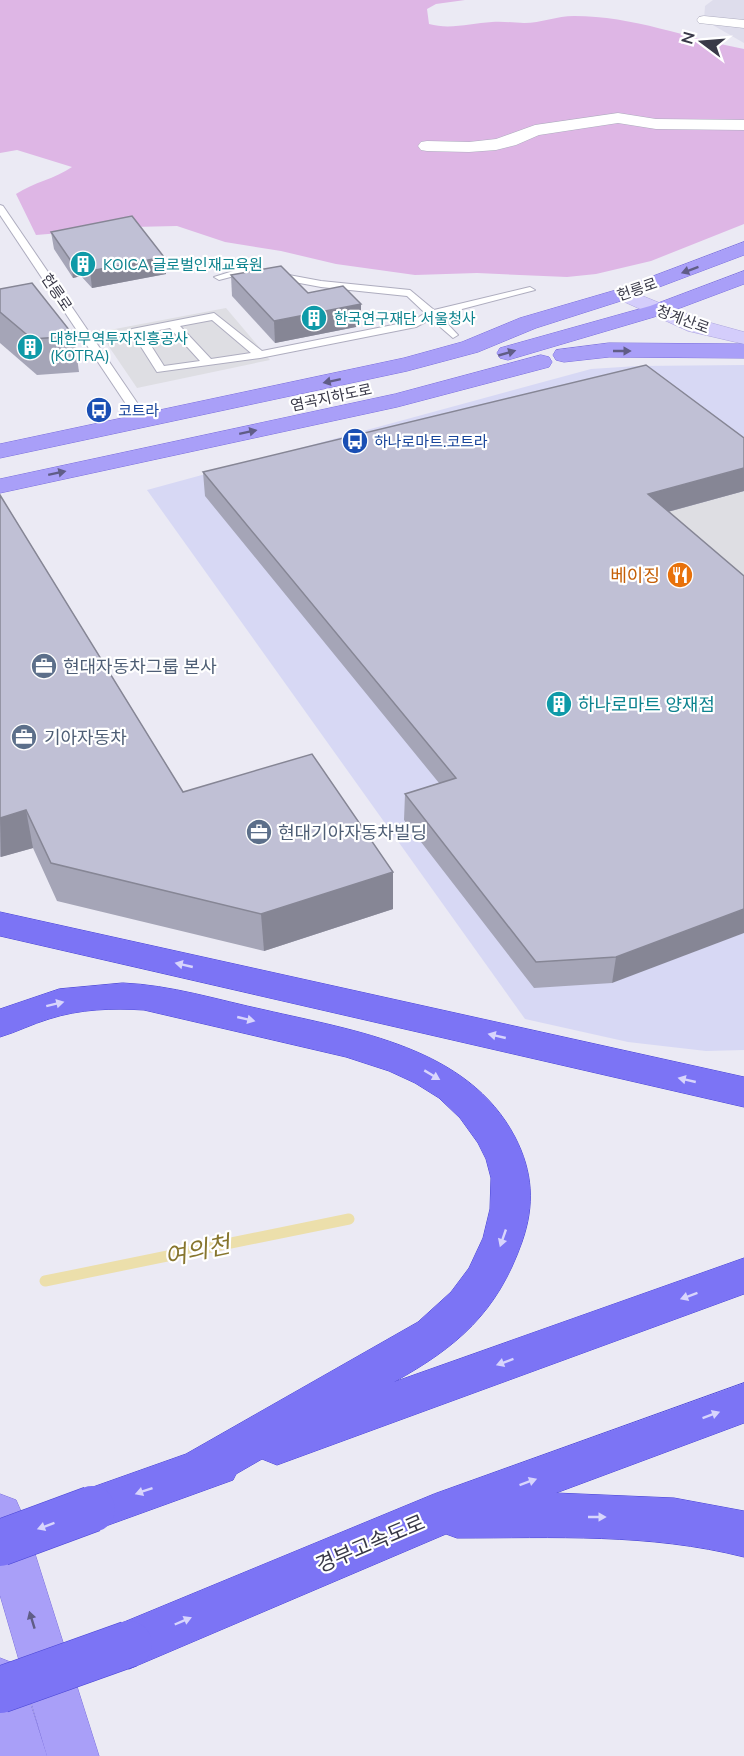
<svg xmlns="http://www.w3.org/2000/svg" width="744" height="1756" font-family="Mulish,'Noto Sans KR',sans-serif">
	<rect width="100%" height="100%" fill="#ebeaf4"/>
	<!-- residential -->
	<path fill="#deddec" d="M713 0H744V43L704 20 705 6Z"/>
	<!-- commercial -->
	<path fill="#d7d8f4" d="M744 365V1050L706 1051 628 1042 525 1019 147 490 591 369 637 366Z"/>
	<!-- green -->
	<path fill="#deb6e5" d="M0 0H465L436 4 427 9 429 24C450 30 471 23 492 22 503 21 514 23 524 23 541 23 557 16 574 16 633 16 687 38 744 49V224L651 261 596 274 567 277 477 273 415 275 336 264 281 251 225 242 177 226 132 227 36 235 16 194C34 182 55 179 72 167L17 150 0 153Z"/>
	<!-- parking -->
	<g fill="#dedee3">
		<path d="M226 308 270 360 137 388 99 332Z"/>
		<path d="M744 491V604L645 518Z"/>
	</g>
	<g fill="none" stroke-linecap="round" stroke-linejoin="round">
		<!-- stream -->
		<path stroke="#ecdfab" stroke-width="11" d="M45 1281 349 1219"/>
		<!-- lane casing -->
		<g stroke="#aeadbf" stroke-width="2">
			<g id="lane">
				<path d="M0 205 3 206 140 407 138 409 134 410 128 407 0 215Z"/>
				<path d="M246 267 321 281 410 290 434 310 530 287 535 290 439 315 458 335 453 338 431 319 416 327 260 358 157 372 131 331 132 329 214 313 262 351 413 321 425 313 407 296 321 287 246 273 219 280 214 277ZM212 320 251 353 211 359 180 326ZM170 328 200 361 164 366 143 333Z"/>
			</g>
		</g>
		<!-- street casing -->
		<g stroke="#aeadbf" stroke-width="1">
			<g id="street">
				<path d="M704 16 744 20V28L699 23 697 20 699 17Z"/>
				<path d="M618 113 656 119 744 120V130L656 129 618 123 539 135 516 145 496 150 469 152 427 151 421 150 418 146 421 142 427 141 469 142 496 139 535 125Z"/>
			</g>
		</g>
		<!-- secondary casing -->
		<g stroke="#ada6dd" stroke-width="1">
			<path id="secondary" d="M623 288 704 321 744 332V344L688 331 616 298 613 294 616 290Z"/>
		</g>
		<!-- primary casing -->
		<g stroke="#7a6fdd" stroke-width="1">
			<g id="primary">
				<path d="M744 242V255L630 298 536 328 478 352 407 371 0 458V444L404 358 462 342 520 318 616 290Z"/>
				<path d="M744 271V284L664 314 508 360 500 358 497 353 500 348 650 306Z"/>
				<path d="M609 343 744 344V358L609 357 564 362 556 360 553 355 556 350Z"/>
				<path d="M541 355 549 357 552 362 549 367 397 407 0 493V479L395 394Z"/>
				<path d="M0 1494 16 1500 23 1516 99 1756H47L0 1595Z"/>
				<path d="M0 1658 18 1665 47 1756H0Z"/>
			</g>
		</g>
		<!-- highway casing -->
		<g stroke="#4844d4" stroke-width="1">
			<g id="highway">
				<path d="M0 912 744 1077V1107L0 936Z"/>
				<path d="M123 983C171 985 218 1000 265 1010 356 1031 468 1047 515 1137 533 1172 535 1205 522 1242 497 1313 457 1347 394 1382L744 1258V1294L277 1465 262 1459 236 1474 233 1480 92 1531 76 1525 69 1509 76 1493 186 1454 418 1322 451 1292 469 1268 483 1238 490 1209 491 1178 486 1159 478 1143 460 1118 439 1098 415 1083 389 1071 346 1057 144 1010C112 1008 80 1009 49 1019 32 1024 17 1032 0 1037V1009L59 989Z"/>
				<path d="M744 1383V1423L556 1493 674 1498 744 1511V1557C649 1533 554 1538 457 1538L446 1534 129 1669 112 1661 104 1644 112 1627 434 1494Z"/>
			</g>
		</g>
		<!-- lane -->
		<use href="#lane" fill="#fff" fill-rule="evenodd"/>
		<!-- street -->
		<use href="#street" fill="#fff" fill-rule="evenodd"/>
		<!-- secondary -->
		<use href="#secondary" fill="#d4cdfb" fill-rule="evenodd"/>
		<!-- primary -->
		<use href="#primary" fill="#a99ff8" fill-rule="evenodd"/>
		<!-- highway -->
		<use href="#highway" fill="#7c74f5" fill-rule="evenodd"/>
		<!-- highway-bridge casing -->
		<g stroke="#4844d4" stroke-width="47" stroke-linecap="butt">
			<g id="highway-bridge">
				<path d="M0 1543 92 1509"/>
				<path d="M0 1690 129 1644"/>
			</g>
		</g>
		<!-- highway-bridge -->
		<use href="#highway-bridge" stroke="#7c74f5" stroke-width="46"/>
	</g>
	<!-- wall -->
	<g fill="#a5a5b7">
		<path d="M51 232 164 257 166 274 92 288 81 276 73 278 54 249Z"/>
		<path d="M231 275 361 326 275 343 232 296Z"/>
		<path d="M0 289 74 336 79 372 37 375 0 343Z"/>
		<path d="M203 472 744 491 668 512 744 576 612 983 534 988 404 820 405 794 439 783 205 496Z"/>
		<path d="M0 495 183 792 393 872V909L264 951 57 901 33 848 0 857Z"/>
	</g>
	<!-- shaded-wall -->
	<g fill="#868695">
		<path d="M164 257 166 274 92 288 90 271Z"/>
		<path d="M79 259 81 276 73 278 71 261Z"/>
		<path d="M361 304V326L275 343 274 321Z"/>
		<path d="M744 468V491L645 518 648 494Z"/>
		<path d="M26 810 33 848 1 857 0 818Z"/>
		<path d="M393 872V909L264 951 261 914Z"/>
		<path d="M744 909V933L612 983 616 957Z"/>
	</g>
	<!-- building -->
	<g fill="#c0c0d5" stroke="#868695" stroke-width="1.5">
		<path d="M132 216 164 257 90 271 79 259 71 261 51 232Z"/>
		<path d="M281 266 308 293 343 286 361 304 274 321 231 275Z"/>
		<path d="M32 283 74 336 32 339 0 312V289Z"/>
		<path d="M646 365 744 438V468L648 494 744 576V909L616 957 536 962 405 794 456 778 203 472Z"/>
		<path d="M0 495 183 792 312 754 393 872 261 914 51 863 26 810 0 818Z"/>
	</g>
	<!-- one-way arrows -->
	<defs><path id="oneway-solid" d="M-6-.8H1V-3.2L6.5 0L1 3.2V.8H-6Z" transform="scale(1.5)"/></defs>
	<g fill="#605d86">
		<use href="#oneway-solid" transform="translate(690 270) rotate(160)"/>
		<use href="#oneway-solid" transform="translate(622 351)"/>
		<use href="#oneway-solid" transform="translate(507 353) rotate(-16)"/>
		<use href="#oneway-solid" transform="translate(332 381) rotate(168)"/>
		<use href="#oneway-solid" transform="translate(248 432) rotate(-12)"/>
		<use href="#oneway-solid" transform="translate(57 473) rotate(-12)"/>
		<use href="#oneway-solid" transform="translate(32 1620) rotate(-107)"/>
	</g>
	<g fill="#d8d5fc">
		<use href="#oneway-solid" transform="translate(184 965) rotate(-167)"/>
		<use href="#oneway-solid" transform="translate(55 1004) rotate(-14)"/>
		<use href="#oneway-solid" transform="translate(246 1019) rotate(13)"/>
		<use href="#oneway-solid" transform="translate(497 1036) rotate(-167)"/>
		<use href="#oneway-solid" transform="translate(432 1075) rotate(31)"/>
		<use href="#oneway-solid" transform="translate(687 1080) rotate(-167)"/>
		<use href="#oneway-solid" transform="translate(503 1238) rotate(109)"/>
		<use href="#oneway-solid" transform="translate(689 1296) rotate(160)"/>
		<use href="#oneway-solid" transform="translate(505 1362) rotate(160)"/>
		<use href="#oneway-solid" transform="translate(711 1415) rotate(-20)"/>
		<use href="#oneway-solid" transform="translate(528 1482) rotate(-20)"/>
		<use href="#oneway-solid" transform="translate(144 1491) rotate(161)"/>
		<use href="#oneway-solid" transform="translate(597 1517)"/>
		<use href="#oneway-solid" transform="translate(46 1526) rotate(160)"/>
		<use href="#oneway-solid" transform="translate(183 1621) rotate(-23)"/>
	</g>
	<!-- icons -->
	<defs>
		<g id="building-disc" transform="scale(1.35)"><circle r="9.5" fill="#0f9aa8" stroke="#fff"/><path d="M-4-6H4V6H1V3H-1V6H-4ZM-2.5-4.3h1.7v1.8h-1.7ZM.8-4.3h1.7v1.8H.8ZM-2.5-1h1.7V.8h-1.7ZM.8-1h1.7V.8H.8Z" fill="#fff"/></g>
		<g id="bus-disc" transform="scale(1.35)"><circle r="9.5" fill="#1a4fb4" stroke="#fff"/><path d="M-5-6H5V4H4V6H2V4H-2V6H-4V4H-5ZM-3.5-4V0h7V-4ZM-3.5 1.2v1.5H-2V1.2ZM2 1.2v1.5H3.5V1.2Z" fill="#fff"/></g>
		<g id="restaurant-disc" transform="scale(1.35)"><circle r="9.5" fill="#e8710a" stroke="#fff"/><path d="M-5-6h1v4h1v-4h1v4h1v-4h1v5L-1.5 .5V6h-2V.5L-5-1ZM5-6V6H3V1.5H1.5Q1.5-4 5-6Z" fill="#fff"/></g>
		<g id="office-disc" transform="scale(1.35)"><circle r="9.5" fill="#5c6f8a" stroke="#fff"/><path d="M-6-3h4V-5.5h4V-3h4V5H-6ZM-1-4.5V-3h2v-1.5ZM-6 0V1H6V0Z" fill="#fff"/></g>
	</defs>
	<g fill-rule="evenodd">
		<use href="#building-disc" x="83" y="264"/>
		<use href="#building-disc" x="314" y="318"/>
		<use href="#building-disc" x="30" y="347"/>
		<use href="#bus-disc" x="99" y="410"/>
		<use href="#bus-disc" x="355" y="441"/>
		<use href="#restaurant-disc" x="680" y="575"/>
		<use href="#office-disc" x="44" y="666"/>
		<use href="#building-disc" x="559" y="704"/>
		<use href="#office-disc" x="24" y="737"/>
		<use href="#office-disc" x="259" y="832"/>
	</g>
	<g text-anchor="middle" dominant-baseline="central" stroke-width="4.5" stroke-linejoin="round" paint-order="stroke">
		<!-- far-culture labels -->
		<g font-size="15" fill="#0d838f" stroke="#fff" text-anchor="start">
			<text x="103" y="264">KOICA 글로벌인재교육원</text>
			<text x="334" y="318">한국연구재단 서울청사</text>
			<text x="50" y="338">대한무역투자진흥공사<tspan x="50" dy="17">(KOTRA)</tspan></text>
		</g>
		<!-- far-street labels -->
		<g font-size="15" fill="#393948" stroke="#fff">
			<text transform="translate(637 289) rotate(-19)">헌릉로</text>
			<text transform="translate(57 292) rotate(56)">헌릉로</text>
			<text transform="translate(683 319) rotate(20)">청계산로</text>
			<text transform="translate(331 397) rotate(-12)">염곡지하도로</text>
		</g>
		<!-- far-transit labels -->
		<g font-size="15" fill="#164399" stroke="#fff" text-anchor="start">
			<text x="118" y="410">코트라</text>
			<text x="374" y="441">하나로마트.코트라</text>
		</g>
		<!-- food labels -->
		<g font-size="18" fill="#c56008" stroke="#fff" text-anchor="end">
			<text x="660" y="575">베이징</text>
		</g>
		<!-- service labels -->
		<g font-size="18" fill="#4e5e75" stroke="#fff" text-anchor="start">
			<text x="63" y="666">현대자동차그룹 본사</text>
			<text x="44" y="737">기아자동차</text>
			<text x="278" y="832">현대기아자동차빌딩</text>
		</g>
		<!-- culture labels -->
		<g font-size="18" fill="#0d838f" stroke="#fff" text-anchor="start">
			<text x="578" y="704">하나로마트 양재점</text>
		</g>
		<!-- near-street labels -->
		<g font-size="21" fill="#393948" stroke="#fff">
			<text transform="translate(370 1543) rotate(-23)">경부고속도로</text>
		</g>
		<!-- near-water labels -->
		<g font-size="24" font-style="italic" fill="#87762e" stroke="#fff">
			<text transform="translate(197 1250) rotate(-12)">여의천</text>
		</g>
	</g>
	<!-- north arrow -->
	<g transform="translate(702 42) rotate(286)" stroke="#ffffff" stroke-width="4.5" paint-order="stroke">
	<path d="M0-4.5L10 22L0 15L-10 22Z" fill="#393948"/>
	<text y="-9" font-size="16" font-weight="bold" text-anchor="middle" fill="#393948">N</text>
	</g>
</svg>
